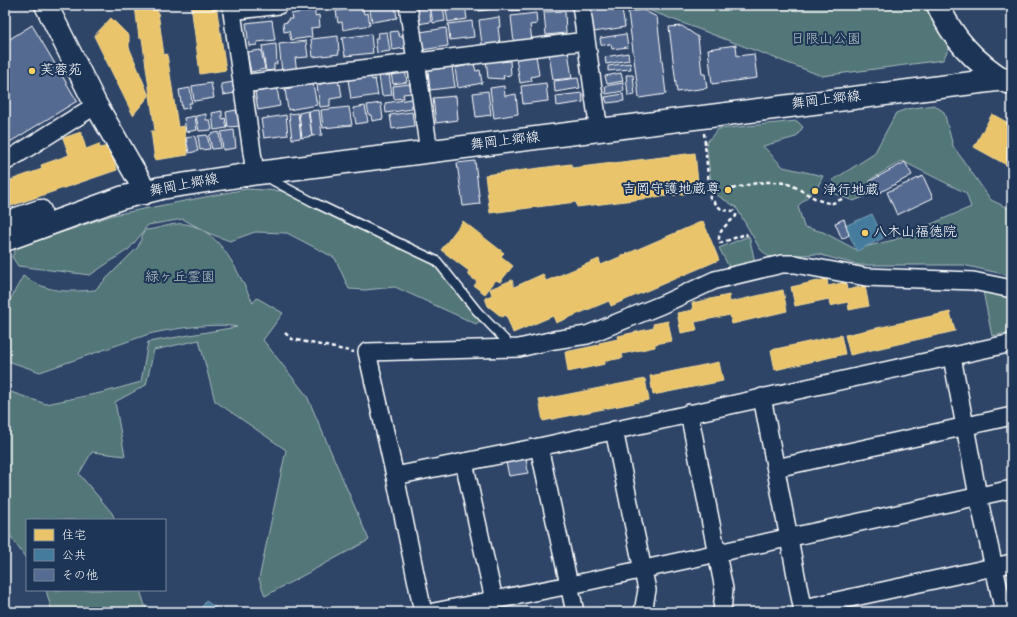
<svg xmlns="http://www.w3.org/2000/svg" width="1017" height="617" font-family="Dekko,'Klee One',sans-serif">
	<rect width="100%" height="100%" fill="#2e4568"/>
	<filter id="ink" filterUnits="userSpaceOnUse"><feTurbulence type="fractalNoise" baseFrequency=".025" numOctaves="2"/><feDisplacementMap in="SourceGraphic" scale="8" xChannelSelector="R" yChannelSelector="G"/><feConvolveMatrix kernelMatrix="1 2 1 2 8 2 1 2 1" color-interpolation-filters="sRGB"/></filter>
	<g filter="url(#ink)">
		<!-- green -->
		<g fill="#527678" stroke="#a8babc">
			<path d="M635 5H928L950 46 943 60 822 76Z"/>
			<path d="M934 105 944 112 953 146 991 200 1012 210V276L963 265H859L817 254 769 257 760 249 736 207 712 192 706 143 718 129 797 121 803 127 796 137 763 146 783 167 823 176 817 188 798 206 804 227 823 232 855 249 894 240 971 207 966 193 902 161 871 179 867 196 853 201 829 191 833 180 874 154 896 113 907 109Z"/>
			<path d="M246 189 283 191 436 263 481 320 476 324 395 287 365 290 349 289 335 258 287 233 255 232 230 241 208 233 183 219 148 225 144 230C157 230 172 222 186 224 222 230 239 275 253 303L257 298 283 313 263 340 307 396 369 540 265 596 259 579 286 450 215 401 199 340 154 350 146 385 115 402 125 456 92 452 79 474 112 513 115 520H27V560L5 528V390L46 404 105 392 141 382 148 342 237 327C217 322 170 329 149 334L40 372 5 360V309L23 276C49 293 65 292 95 290L138 247 144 231 129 249 90 275 18 266 12 257 16 248 113 215Z"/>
			<path d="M749 236 755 262 729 267 719 248Z"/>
			<path d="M983 291 1012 297V332L992 336Z"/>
			<path d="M46 590H140L147 612H52Z"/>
		</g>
		<!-- homes -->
		<g fill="#e9c46a" stroke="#f0d697">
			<path d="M157 5 164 55 167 54 178 127 184 126 188 155 155 160 151 131H155L142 38H139L135 6Z"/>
			<path d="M191 5H216L226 70 200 74Z"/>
			<path d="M111 18 129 36V47L149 96 133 115 94 36Z"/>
			<path d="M992 114 1012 125V168L974 147Z"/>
			<path d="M81 132 86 149 99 144 100 148 108 146 117 170 5 208V182L42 169 41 165 69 155 63 138Z"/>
			<path d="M695 153 699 192 577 207 576 202 490 213 485 175 571 164 572 168Z"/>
			<path d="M463 221 504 253 501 256 513 266 500 282 496 280 485 294 474 286 477 282 467 274 469 271 441 250Z"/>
			<path d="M703 221 719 260 611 306 609 301 556 323 553 316 513 333 506 315 502 317 488 306 485 298 492 295 490 289 512 280 514 287 543 274 546 281 599 259 601 265Z"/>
			<path d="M827 279 828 286 846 282 847 290 865 286 869 306 849 310 848 302 830 306 829 299 795 306 791 287Z"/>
			<path d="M783 290 787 311 732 324 730 315 695 322 697 330 681 333 677 313 693 310 692 303 729 295 730 302Z"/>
			<path d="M950 312 955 331 850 355 845 335Z"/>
			<path d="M668 321 672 341 655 344V347L622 354 623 358 605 361V364L568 372 565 352 599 345V343L618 339V336L654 328 653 324Z"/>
			<path d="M841 335 845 354 775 370 771 350Z"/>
			<path d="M719 362 723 381 653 395 650 376Z"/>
			<path d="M645 379 649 400 543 421 539 400Z"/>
		</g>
		<!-- public -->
		<g fill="#457b9d" stroke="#7da3ba">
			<path d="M872 214 883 238 857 251 845 226Z"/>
			<path d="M206 601 222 612H199Z"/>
		</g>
		<!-- building -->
		<g fill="#556b91" stroke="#fff">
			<path d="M369 5H395L397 18 372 22Z"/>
			<path d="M414 5H429L431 22 417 24Z"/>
			<path d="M430 5H443L445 21 433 23Z"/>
			<path d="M445 5H465L467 19 448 22Z"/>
			<path d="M479 5H503V8L479 11Z"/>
			<path d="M509 5H522V10L510 11Z"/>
			<path d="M601 5 603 7 621 5 625 27 594 32 590 7Z"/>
			<path d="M362 6 364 14 368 13 370 25 343 30 342 22 338 23 336 11Z"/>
			<path d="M315 10V16L319 15 320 27 311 28 312 37 291 40 289 31 284 32 283 23 288 22V19H292L291 14Z"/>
			<path d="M643 10 657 17 666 94 639 98 628 12Z"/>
			<path d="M565 11 566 33 546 35 544 12Z"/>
			<path d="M536 13 537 24 530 25 532 41 514 43 511 16Z"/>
			<path d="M499 17 500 27H498L500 43 482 45 479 20Z"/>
			<path d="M272 20 275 40 257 42V45L249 46 246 23Z"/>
			<path d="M472 21 474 37 450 40 448 24Z"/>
			<path d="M32 25 77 101 5 145V42Z"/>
			<path d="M682 26 698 37 702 74H705L707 88 677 92 669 27Z"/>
			<path d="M446 28 448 46 422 50 420 32Z"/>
			<path d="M397 31 400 37 404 36 406 48 392 50 390 32Z"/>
			<path d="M387 32 390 51 377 53 375 38H379L378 33Z"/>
			<path d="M371 34 373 53 345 56 342 38Z"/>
			<path d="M626 34 628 47 612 49 611 44 601 45 600 38Z"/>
			<path d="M338 36 339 54 313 57 311 39Z"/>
			<path d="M306 41 308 57 295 58 297 72 282 73 279 44Z"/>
			<path d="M276 44 277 64H274V70L266 71 262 46Z"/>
			<path d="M736 45 737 56 754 54 757 78 712 84 708 49Z"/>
			<path d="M261 50 265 69 251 72 247 52Z"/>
			<path d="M568 51 572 78 553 80 549 54Z"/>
			<path d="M628 53 629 60 606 64 605 57Z"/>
			<path d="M536 55 539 75 531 77 532 81 520 83 516 58Z"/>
			<path d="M501 58V62L510 61 511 75 503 76 504 79 488 78 486 59Z"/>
			<path d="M630 63 631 69 608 71V66Z"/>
			<path d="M474 64 476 71 480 70 482 83 458 88 455 68Z"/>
			<path d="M452 67 455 87 430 90 428 70Z"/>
			<path d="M405 70 407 82 393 84 391 73Z"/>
			<path d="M621 73 623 81 607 84 605 76Z"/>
			<path d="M389 74 392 95 382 96 379 76Z"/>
			<path d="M371 75 372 80 375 79 378 95 351 99 348 80Z"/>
			<path d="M626 75H633L635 95 628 96Z"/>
			<path d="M578 78 580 88 555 92 554 81Z"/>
			<path d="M338 80 339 85 340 84 342 97 330 99V106L320 107 317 85Z"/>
			<path d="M234 82 236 93 223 95 221 84Z"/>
			<path d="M211 83 214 98 194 101 192 86Z"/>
			<path d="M546 83 548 101 523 104 521 86Z"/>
			<path d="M623 83 624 91 606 94 605 86Z"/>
			<path d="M313 84 317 105 288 110 285 89Z"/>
			<path d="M410 84 411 93 403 94 404 98 394 99 393 86Z"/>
			<path d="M504 86 505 96 516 94 518 114 494 118 490 88Z"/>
			<path d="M190 88 192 103H189V108L182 109 179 90Z"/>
			<path d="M277 88 280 106 258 110 255 92Z"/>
			<path d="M488 91 491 115 476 117 473 93Z"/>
			<path d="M582 93 583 102 557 106 556 96Z"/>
			<path d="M623 94 624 101 607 103 605 97Z"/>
			<path d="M456 96 458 120 436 123 433 98Z"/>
			<path d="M411 99 412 109 386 113 385 103Z"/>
			<path d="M381 103 383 119 372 121 371 115H369L367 105Z"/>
			<path d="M365 106 368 122 356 124 353 108Z"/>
			<path d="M349 107 352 125 323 128 321 110Z"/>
			<path d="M236 110 240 126 228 127 226 112Z"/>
			<path d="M319 110 322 135 312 136 309 111Z"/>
			<path d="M222 111V119L225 118 227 128 214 130 212 113Z"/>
			<path d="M308 111 312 136 302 138 299 113Z"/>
			<path d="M412 112 414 126 392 129 390 115Z"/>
			<path d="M298 113 301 138 292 139 289 114Z"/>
			<path d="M206 114V120H210L212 130 199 131 196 116Z"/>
			<path d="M286 115 288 135 264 138 261 119Z"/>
			<path d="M195 116 197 130 186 132 184 118Z"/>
			<path d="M234 130 236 148 223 150 221 132Z"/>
			<path d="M219 132 221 148 212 149 209 136 211 134Z"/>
			<path d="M207 135 210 149 200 150 198 136Z"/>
			<path d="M195 136 198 151 189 153 186 138Z"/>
			<path d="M475 161 480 204 463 206 457 163Z"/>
			<path d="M905 162 912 175 877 194 870 181Z"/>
			<path d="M923 176 933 198 897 215 887 192Z"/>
			<path d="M844 219 849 235 842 239 835 223Z"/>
			<path d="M526 458 528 473 509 476 506 462Z"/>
		</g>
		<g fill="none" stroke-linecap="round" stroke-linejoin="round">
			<!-- lane casing -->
			<g stroke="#fff" stroke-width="11">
				<path id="lane" d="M266 177 313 202 437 261 477 311 513 348"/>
			</g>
			<!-- street casing -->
			<g stroke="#fff" stroke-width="20">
				<g id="street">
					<path d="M231 5 255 173"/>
					<path d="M408 5 429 152"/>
					<path d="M581 5 599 131"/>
					<path d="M232 11 279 5"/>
					<path d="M242 84 586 41"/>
					<path d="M5 162 96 105"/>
					<path d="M952 357 978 496 1004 612"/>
					<path d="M762 397 803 612"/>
					<path d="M689 413 724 589 722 612"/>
					<path d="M614 430 647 590 643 612"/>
					<path d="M539 447 575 612"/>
					<path d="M464 462 494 600"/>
					<path d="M776 468 1012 416"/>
					<path d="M395 476 367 352 519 348 554 340 587 335 661 305 715 280 782 264H795L866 277 973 281 1012 289"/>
					<path d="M804 608 1012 563"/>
					<path d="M423 612 395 476 539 447 1012 343"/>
					<path d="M434 612 580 583 1012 489"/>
				</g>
			</g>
			<!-- secondary casing -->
			<g stroke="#fff" stroke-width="25">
				<g id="secondary">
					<path d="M46 5 96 105 139 180 144 193"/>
					<path d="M938 5C952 38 977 64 1007 82"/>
					<path d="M5 223 40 211"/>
					<path d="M5 240 121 198 161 188 258 173 1012 78"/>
				</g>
			</g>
			<!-- path -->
			<g stroke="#fff" stroke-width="2.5" stroke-dasharray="4 3" stroke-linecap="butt">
				<path d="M704 133 710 198 722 210 734 211 736 214V216C729 223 715 232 720 243L746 234 747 236"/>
				<path d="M732 189C750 184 765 180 784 183 800 186 816 204 833 203 836 202 841 199 844 198"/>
				<path d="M285 333 292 339 354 352"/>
			</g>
			<!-- lane -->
			<use href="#lane" stroke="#1d3557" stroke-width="8"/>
			<!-- street -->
			<use href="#street" stroke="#1d3557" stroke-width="17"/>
			<!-- secondary -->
			<use href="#secondary" stroke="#1d3557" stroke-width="22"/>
		</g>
	</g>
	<!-- markers -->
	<g fill="#ffd166" stroke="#1d3557" stroke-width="1.5">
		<circle cx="32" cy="71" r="4"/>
		<circle cx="728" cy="190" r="4"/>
		<circle cx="815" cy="191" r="4"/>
		<circle cx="865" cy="233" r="4"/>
	</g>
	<g text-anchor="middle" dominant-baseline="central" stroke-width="4" stroke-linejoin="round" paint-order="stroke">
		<!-- park labels -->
		<g font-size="14" fill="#b1c1c2" stroke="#1d3557">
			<text x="826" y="40">日限山公園</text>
			<text x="180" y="278">緑ヶ丘霊園</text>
		</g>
		<!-- poi labels -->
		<g font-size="14" fill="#fff" stroke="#1d3557" text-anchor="start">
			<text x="40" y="71">芙蓉苑</text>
			<text x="720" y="190" text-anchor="end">吉岡守護地蔵尊</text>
			<text x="823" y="191">浄行地蔵</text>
			<text x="873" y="233">八木山福徳院</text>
		</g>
		<!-- street labels -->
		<g font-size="14" fill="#fff" stroke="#1d3557">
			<text transform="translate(826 101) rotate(-7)">舞岡上郷線</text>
			<text transform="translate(505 142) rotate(-7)">舞岡上郷線</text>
			<text transform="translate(184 186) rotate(-11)">舞岡上郷線</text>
		</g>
	</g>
	<!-- margin -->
	<rect width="1017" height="617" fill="none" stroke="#1d3557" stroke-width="20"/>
	<rect x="10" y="10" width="997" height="597" fill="none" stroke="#fff" stroke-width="1.5" filter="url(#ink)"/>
	<!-- legend -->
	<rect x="26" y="519" width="140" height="72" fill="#1d3557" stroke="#77869a"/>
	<rect x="34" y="529" width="20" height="12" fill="#e9c46a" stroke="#77869a"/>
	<text x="62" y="539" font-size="12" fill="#ffffff">住宅</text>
	<rect x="34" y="549" width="20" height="12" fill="#457b9d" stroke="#77869a"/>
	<text x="62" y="559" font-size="12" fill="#ffffff">公共</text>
	<rect x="34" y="569" width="20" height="12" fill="#556b91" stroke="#77869a"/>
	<text x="62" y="579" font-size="12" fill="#ffffff">その他</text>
</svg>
